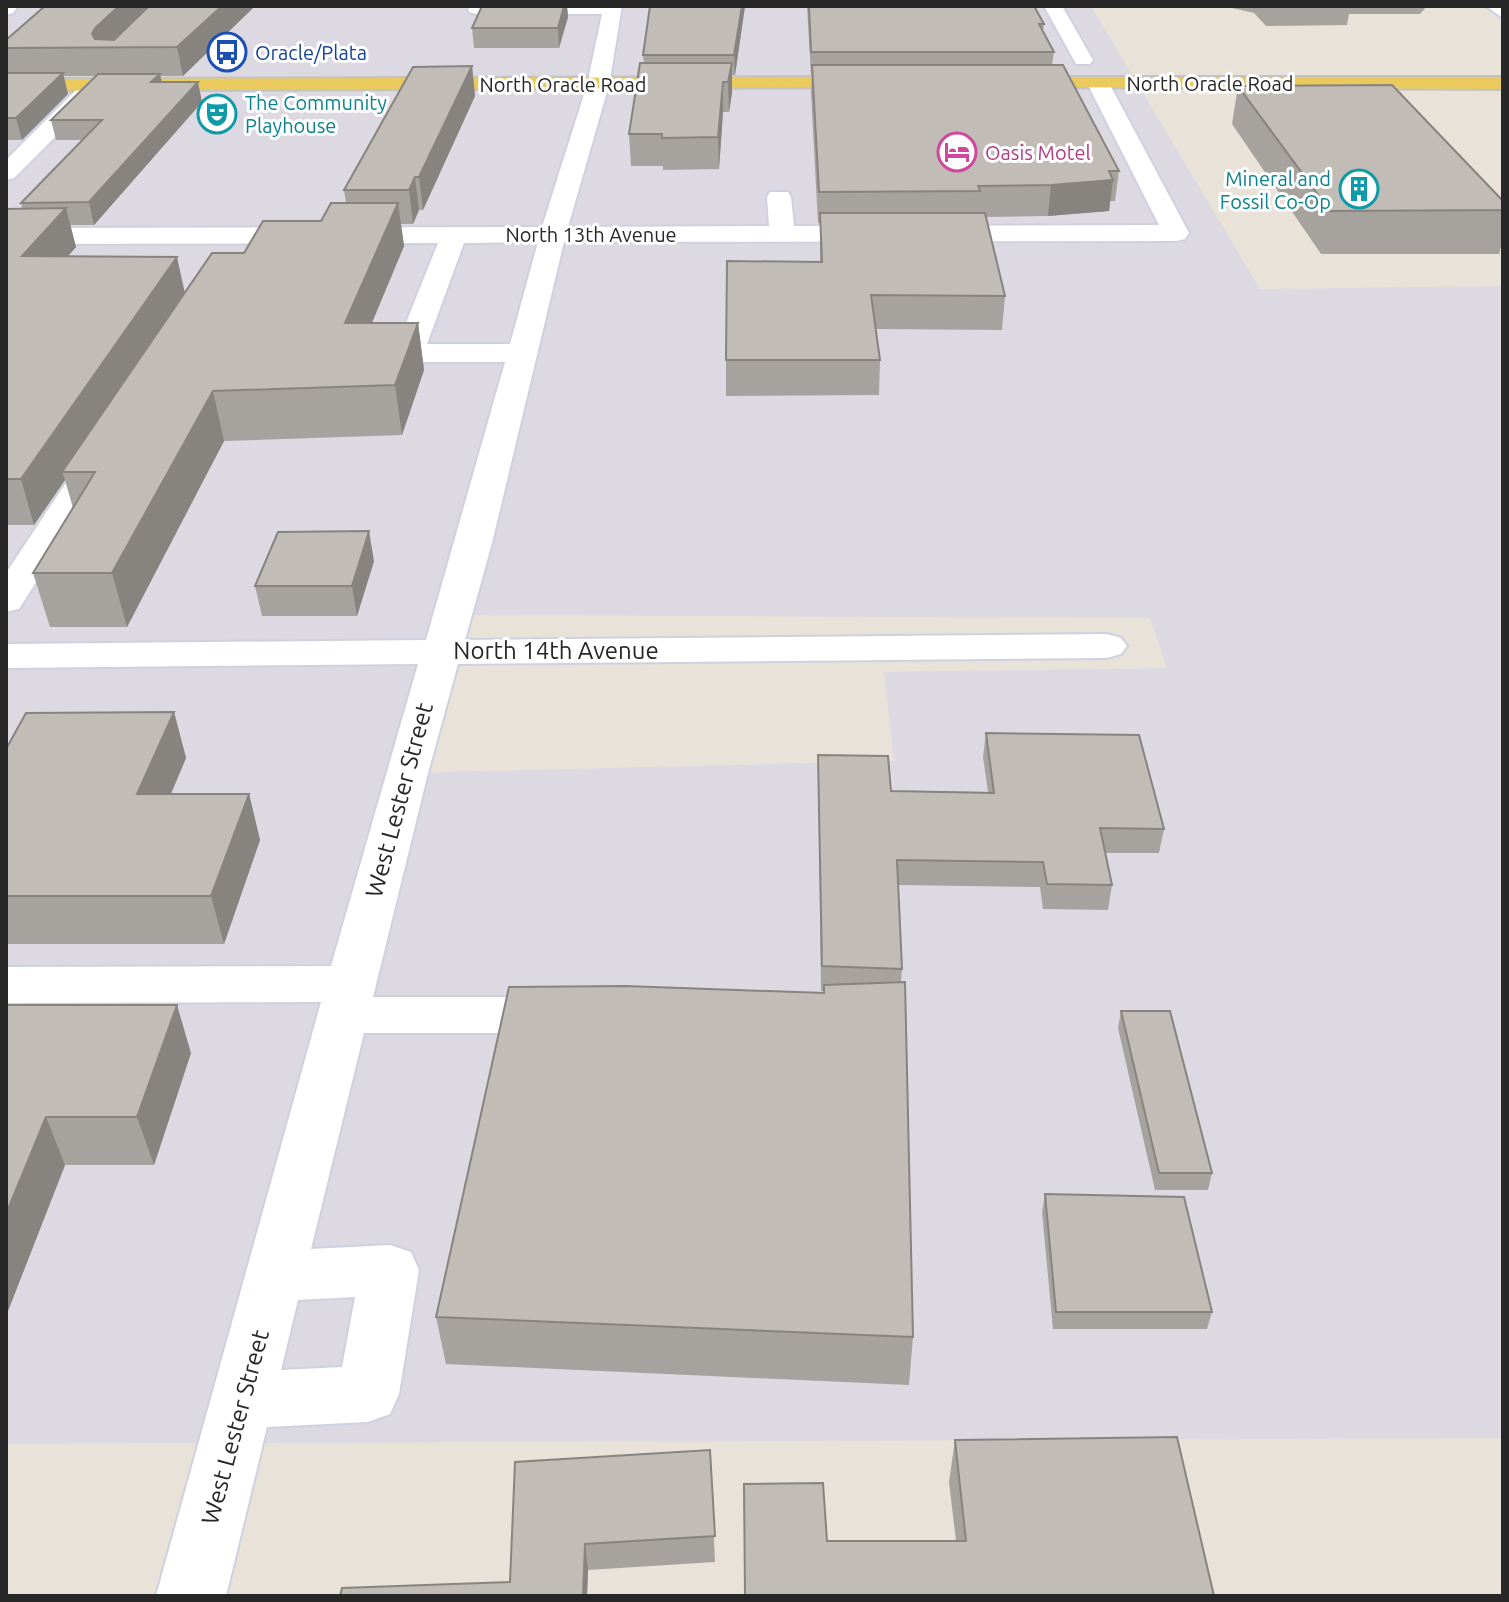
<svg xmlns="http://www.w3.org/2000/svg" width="1509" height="1602" font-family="Ubuntu,sans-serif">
	<rect width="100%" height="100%" fill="#e9e2d9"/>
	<!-- industrial -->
	<path fill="#dcd9e2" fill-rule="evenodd" d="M6 6H1091L1260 289 1503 286V1438L6 1444ZM453 615 1150 618 1167 668 884 672 894 761 406 773Z"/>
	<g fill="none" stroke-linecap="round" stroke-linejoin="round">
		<!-- minor casing -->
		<g stroke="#ced1e0" stroke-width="4">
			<g id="minor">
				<path d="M6 6H18L13 13 6 15Z"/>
				<path d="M468 6H622L609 85 568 227 769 226 767 197 770 192H788L791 197 794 226 1159 225 1087 83 1098 77 1109 83 1189 233 1185 239 1176 241 564 242 492 543 465 640 1107 634 1121 638 1127 646 1121 654 1107 658 458 664 428 773 373 997H564L582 1002 589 1015 582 1028 564 1033H364L311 1249 390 1245 411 1252 419 1270 399 1394 390 1414 368 1422 267 1427 226 1596H156L321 1002 6 1003V967L331 966 418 664 6 668V644L426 640 505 362H409L398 359 394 353 438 243 6 244V228L542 227 587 85 602 14H476L469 12ZM538 242 510 344H427L464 243ZM355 1297 342 1367 281 1370 298 1300Z"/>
				<path d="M1044 6H1062L1093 60 1090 64H1076Z"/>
				<path d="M1486 6H1503V18Z"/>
				<path d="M94 79 102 80 105 85 102 90 14 178 6 180V160L86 80Z"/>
				<path d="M103 442 115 445 119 452 19 609 6 612V573L91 445Z"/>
			</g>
		</g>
		<!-- major casing -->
		<g stroke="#c3c3c3" stroke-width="4">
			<g id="major">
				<path d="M873 77 884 83 880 87 6 91V79Z"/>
				<path d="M1013 77H1503V89L1006 87 1002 83Z"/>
			</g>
		</g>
		<!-- minor -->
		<use href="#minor" fill="#fff" fill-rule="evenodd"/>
		<!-- major -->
		<use href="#major" fill="#eaca5d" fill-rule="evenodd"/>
	</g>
	<!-- wall -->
	<g fill="#a6a29d">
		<path d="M45 6H255L183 76H160L162 82 202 102 94 225H70L76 247 67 257 185 292 244 253 321 221 346 203 344 190 472 66 475 96 423 210H419L413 224H401L404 246 372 323H418L424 370 402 435 224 441 127 627H50L33 573 73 508 65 480 34 525H6V209L22 208 21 203 82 140H56L51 120 96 76H63L68 94 22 140H6V40Z"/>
		<path d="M482 6H567L568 17 559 48H474L472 28Z"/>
		<path d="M745 6 735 75H732V93L729 112H723L719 169 663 170V166H631L629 134 644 63 643 55Z"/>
		<path d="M807 6H1034L1044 24 1043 31 1054 52 1052 65 1119 171 1115 201H1110L1109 211 1048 216 986 217 1005 296 1002 330 876 329 880 360 879 395 726 396V360L820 262V223H818L811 93 812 75H811Z"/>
		<path d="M1160 6H1427L1420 14H1349L1347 25 1266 26 1254 13 1232 8H1162Z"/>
		<path d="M1238 86 1503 201V240L1499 254H1321L1232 124Z"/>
		<path d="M374 561 357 616H262L255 586Z"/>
		<path d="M174 712 186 758 171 794H249L260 840 224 944H6V749Z"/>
		<path d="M986 733 1164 829 1159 853H1105L1112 885 1108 910 1043 909 1040 887 898 885 902 969 901 982 913 1337 909 1385 446 1364 436 1317 823 993V991H821L818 755 891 791 988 792 983 757Z"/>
		<path d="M6 1005 191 1053 154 1165H65L6 1316Z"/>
		<path d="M1121 1011 1212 1173 1208 1190H1155L1118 1028Z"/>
		<path d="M1045 1194 1212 1312 1207 1329H1053L1042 1212Z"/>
		<path d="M955 1440 1214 1596 827 1541H956L949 1482Z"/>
		<path d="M710 1450 715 1562 588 1570 587 1596H340L510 1582Z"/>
	</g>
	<!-- shaded-wall -->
	<g fill="#87847f">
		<path d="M119 6H153L111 47H95L92 34 95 28Z"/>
		<path d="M222 6H255L183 76 177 47Z"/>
		<path d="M564 6H567L568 17 559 48 558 28Z"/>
		<path d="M742 6H745L735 75 734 55Z"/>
		<path d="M732 63V93L729 112 728 82Z"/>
		<path d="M472 66 475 96 423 210 419 177Z"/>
		<path d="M63 73 68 94 22 140 16 118Z"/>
		<path d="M160 74 164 94 151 82Z"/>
		<path d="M198 82 202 102 94 225 89 202Z"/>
		<path d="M723 82V112L719 169 718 137Z"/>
		<path d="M415 177 419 210 413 224 409 190Z"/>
		<path d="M1113 180 1109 211 1048 216 1051 185Z"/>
		<path d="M398 203 404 246 352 370 345 323Z"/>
		<path d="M66 208 76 247 33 296 22 256Z"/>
		<path d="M177 257 186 298 62 472 65 480 34 525 21 479Z"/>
		<path d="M418 323 424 370 402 435 395 385Z"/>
		<path d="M213 391 224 441 127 627 112 573Z"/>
		<path d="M369 531 374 561 357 616 352 586Z"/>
		<path d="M174 712 186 758 151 840 137 794Z"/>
		<path d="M249 794 260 840 224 944 211 896Z"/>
		<path d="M177 1005 191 1053 154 1165 137 1117Z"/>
		<path d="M46 1117 65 1165 6 1316V1214Z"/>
		<path d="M585 1544 588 1570 587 1596H583Z"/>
	</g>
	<!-- building -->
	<g fill="#c1bcb6" stroke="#87847f" stroke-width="2">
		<path d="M45 6H119L95 28 92 34 95 39 114 40 149 6H222L177 47 6 48V40Z"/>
		<path d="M482 6H564L558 28H472Z"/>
		<path d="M650 6H742L734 55H643Z"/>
		<path d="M809 6H1034L1044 24H1039L1054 52H811Z"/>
		<path d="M640 63H732L728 82H723L718 137 662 138V134H629Z"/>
		<path d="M812 65H1063L1119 171H1109L1113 180 1051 185 978 186 980 191 819 192Z"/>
		<path d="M472 66 419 177H415L409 190H344L413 67Z"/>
		<path d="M6 73H63L16 118H6Z"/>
		<path d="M98 74H160L151 82H198L89 202 21 203 102 120H51Z"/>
		<path d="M1392 85 1503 201V210L1330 211 1238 86Z"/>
		<path d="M331 203H398L345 323H418L395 385 213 391 112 573H33L95 472H62L212 253H244L263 221H321Z"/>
		<path d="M66 208 22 256 177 257 21 479H6V209Z"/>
		<path d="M820 213H985L1005 296 871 295 880 360H726L727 261 822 262Z"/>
		<path d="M369 531 352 586H255L278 532Z"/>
		<path d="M174 712 137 794H249L211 896H6V749L26 713Z"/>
		<path d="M986 733 1139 735 1164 829 1100 828 1112 885 1047 884 1043 862 897 860 902 969 822 966 818 755 888 756 891 791 994 793Z"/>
		<path d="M905 982 913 1337 436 1317 509 987 625 986 824 993V985Z"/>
		<path d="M6 1005H177L137 1117H46L6 1214Z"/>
		<path d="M1121 1011H1170L1212 1173H1159Z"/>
		<path d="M1045 1194 1184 1197 1212 1312H1056Z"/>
		<path d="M1177 1437 1214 1596H745L744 1484 823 1483 827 1541H966L955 1440Z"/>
		<path d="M710 1450 715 1536 585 1544 583 1596H340L342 1588 510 1582 515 1462Z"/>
	</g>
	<!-- icons -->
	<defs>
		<g id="bus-ring" transform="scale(2)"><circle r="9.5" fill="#fff" stroke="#1a4fb4" stroke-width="1.5"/><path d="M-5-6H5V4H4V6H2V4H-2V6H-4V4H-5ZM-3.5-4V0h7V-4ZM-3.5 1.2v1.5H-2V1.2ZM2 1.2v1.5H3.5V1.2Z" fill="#1a4fb4"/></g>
		<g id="theatre-ring" transform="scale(2)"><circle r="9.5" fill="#fff" stroke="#0f9aa8" stroke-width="1.5"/><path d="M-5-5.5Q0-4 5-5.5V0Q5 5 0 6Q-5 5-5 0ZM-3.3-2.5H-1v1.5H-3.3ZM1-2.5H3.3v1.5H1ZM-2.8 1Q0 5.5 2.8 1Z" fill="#0f9aa8"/></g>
		<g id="hotel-ring" transform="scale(2)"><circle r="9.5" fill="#fff" stroke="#d1479c" stroke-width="1.5"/><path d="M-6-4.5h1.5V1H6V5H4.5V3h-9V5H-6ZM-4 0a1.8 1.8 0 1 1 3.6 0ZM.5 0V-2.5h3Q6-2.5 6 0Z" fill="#d1479c"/></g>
		<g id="building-ring" transform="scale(2)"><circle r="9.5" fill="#fff" stroke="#0f9aa8" stroke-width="1.5"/><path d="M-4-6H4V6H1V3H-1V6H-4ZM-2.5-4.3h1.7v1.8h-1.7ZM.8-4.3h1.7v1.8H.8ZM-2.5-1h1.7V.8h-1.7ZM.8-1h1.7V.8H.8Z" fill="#0f9aa8"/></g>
	</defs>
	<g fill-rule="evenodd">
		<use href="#bus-ring" x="227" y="52"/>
		<use href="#theatre-ring" x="217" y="114"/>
		<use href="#hotel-ring" x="957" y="152"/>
		<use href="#building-ring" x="1359" y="189"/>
	</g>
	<g text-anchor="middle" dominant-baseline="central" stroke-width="6" stroke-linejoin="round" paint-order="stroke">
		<!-- far-transit labels -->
		<g font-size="20" fill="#164399" stroke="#fff" text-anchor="start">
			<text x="255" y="52">Oracle/Plata</text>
		</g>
		<!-- far-street labels -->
		<g font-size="20" fill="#272727" stroke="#fff">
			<text x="1210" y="83">North Oracle Road</text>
			<text x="563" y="84">North Oracle Road</text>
			<text x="591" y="234">North 13th Avenue</text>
		</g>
		<!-- far-culture labels -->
		<g font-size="20" fill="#0d838f" stroke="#fff" text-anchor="start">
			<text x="245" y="102">The Community<tspan x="245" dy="23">Playhouse</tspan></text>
			<text x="1331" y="178" text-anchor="end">Mineral and<tspan x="1331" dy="23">Fossil Co-Op</tspan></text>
		</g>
		<!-- far-hotel labels -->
		<g font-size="20" fill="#b23c85" stroke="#fff" text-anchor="start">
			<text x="985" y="152">Oasis Motel</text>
		</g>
		<!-- street labels -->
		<g font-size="24" fill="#272727" stroke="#fff">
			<text x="556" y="650">North 14th Avenue</text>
			<text transform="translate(399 800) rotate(-75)">West Lester Street</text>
			<text transform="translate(235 1427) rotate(-75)">West Lester Street</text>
		</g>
	</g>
	<!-- border -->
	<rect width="1509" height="1602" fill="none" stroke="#272727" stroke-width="16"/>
</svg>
